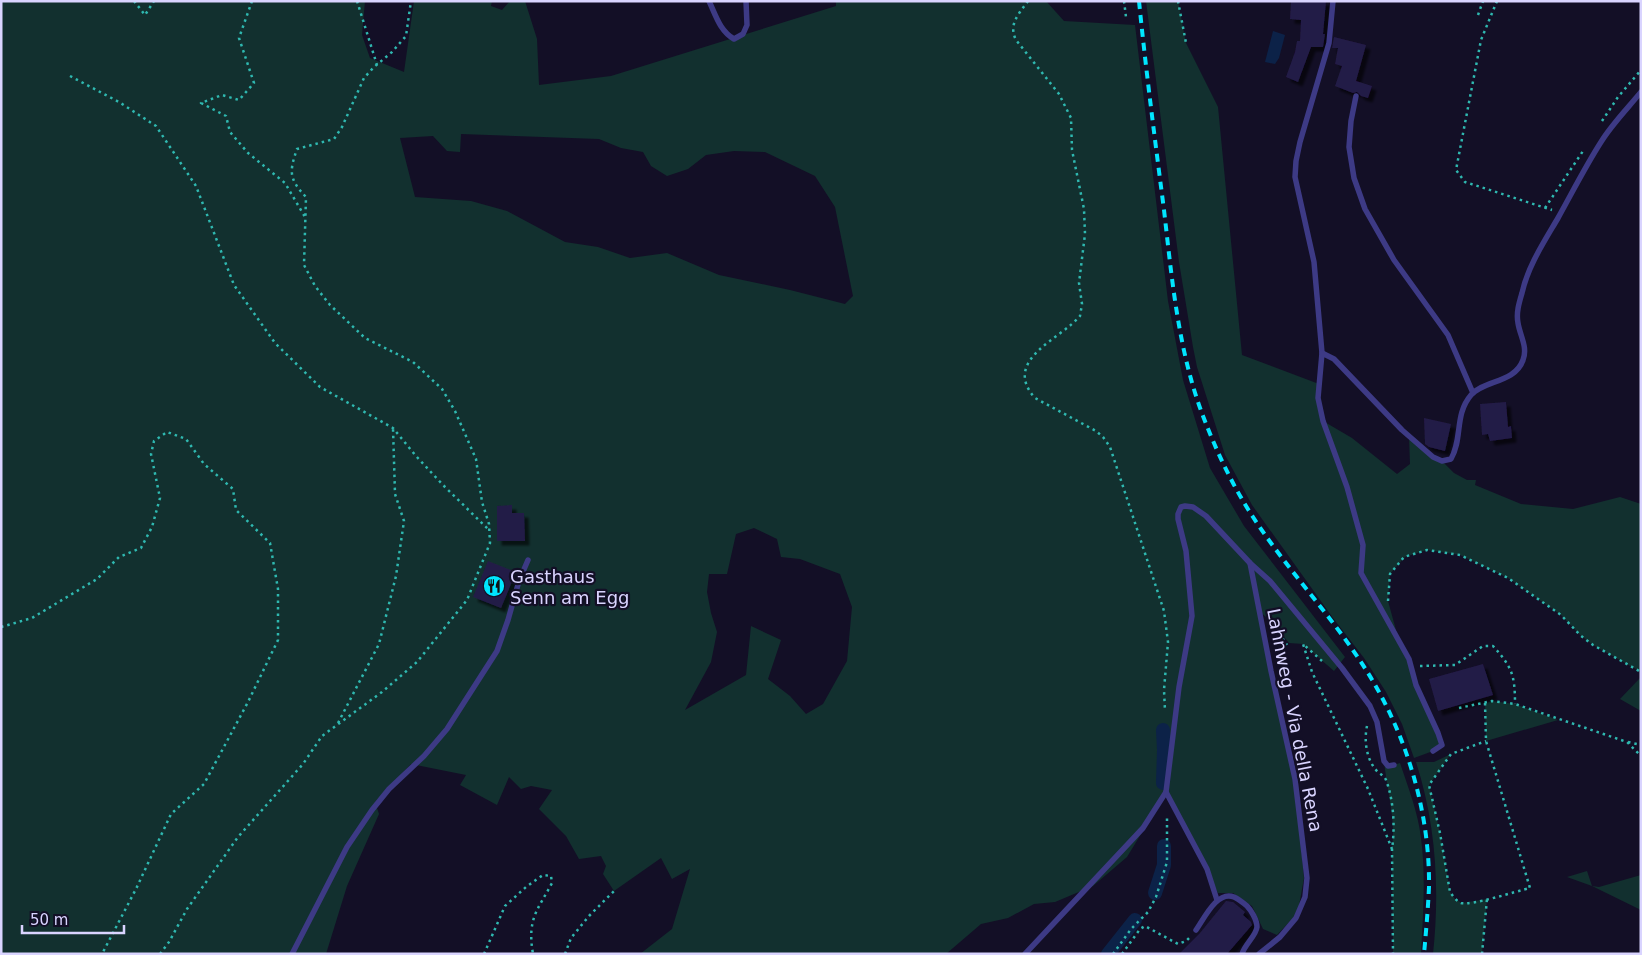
<svg xmlns="http://www.w3.org/2000/svg" width="1642" height="955" font-family="'DejaVu Sans',sans-serif">
	<defs>
		<filter id="shadow"><feDropShadow dx="4.5" dy="4.5" stdDeviation="1" flood-color="#0009"/></filter>
	</defs>
	<rect width="100%" height="100%" fill="#130f26"/>
	<!-- green -->
	<g fill="#12302f" fill-rule="evenodd">
		<path d="M1 1H365L362 35 370 58 404 72 414 1H492L491 6 502 10 510 1H525L537 39 539 85 611 76 836 6V1H1046L1064 21 1135 25 1168 301 1183 380 1210 468 1244 526 1345 657 1334 671 1303 644 1289 643 1272 622 1260 612 1295 779 1304 878 1299 906 1294 917 1277 935 1263 929 1252 906 1233 893H1218L1166 793 1127 857 1093 886 1055 902 1034 904 1008 918 981 924 946 954H640L672 929 690 869 672 879 661 858 614 891 603 874 606 866 601 856 579 859 566 836 539 809 552 790 531 786 521 789 509 777 497 805 460 785 466 775 411 764 375 802 379 814 347 886 326 954H1ZM461 134 599 139 621 148 643 152 651 166 667 176 688 169 706 155 734 151 765 152 815 176 835 207 853 296 845 304 790 290 719 275 667 253 630 258 598 247 565 242 507 211 471 201 415 197 400 138 433 136 447 151 460 152ZM754 528 777 539 781 557 800 559 840 574 852 607 847 661 823 704 806 714 790 696 768 679 781 640 751 626 746 675 685 710 711 662 717 632 711 613 707 592 709 574H727L736 534Z"/>
		<path d="M1146 1H1178L1186 43 1218 107 1242 355 1319 384 1323 421 1352 438 1397 474 1410 464 1409 436 1442 461 1454 473 1467 480H1476L1475 485 1521 504 1573 509 1620 497 1641 504V672L1593 645 1580 635 1561 615 1508 578 1460 555 1427 550 1405 557 1390 574 1388 601 1399 641 1442 745 1433 751 1414 758 1402 724 1386 692 1364 658 1333 618 1252 505 1225 455 1197 367 1193 347 1179 262Z"/>
		<path d="M1641 677V711L1620 699Z"/>
		<path d="M1492 701 1515 704 1558 720 1486 741 1485 703Z"/>
		<path d="M1451 754 1429 785 1440 833 1450 892 1455 899 1462 903 1487 899 1482 954H1433C1440 889 1436 824 1416 762H1434Z"/>
		<path d="M1384 761 1394 765 1400 763C1408 787 1418 812 1421 838 1426 876 1423 915 1421 954H1393L1392 849C1396 819 1387 791 1384 761Z"/>
		<path d="M1587 871 1592 886 1599 887 1641 875V910L1592 886 1567 877Z"/>
	</g>
	<!-- water -->
	<path fill="#0c2248" d="M1273 31 1285 35 1279 58 1275 64 1265 62Z"/>
	<g fill="none" stroke-linecap="round" stroke-linejoin="round">
		<!-- canal -->
		<g stroke="#0c2248" stroke-width="14">
			<path d="M1163 730 1164 750 1163 783"/>
			<path d="M1155 893 1164 865V846"/>
			<path d="M1108 954 1135 920"/>
		</g>
	</g>
	<!-- building -->
	<g fill="#241b47" filter="url(#shadow)">
		<path d="M1291 1H1326L1323 34H1325L1323 47H1311L1298 82 1286 77 1295 52 1297 41H1300L1301 20 1290 19Z"/>
		<path d="M1334 37 1366 45 1356 81 1372 86 1368 98 1361 96 1357 92 1353 93 1335 86 1342 66 1335 64 1338 48H1332Z"/>
		<path d="M1506 402 1508 427 1511 426 1512 438 1490 441 1488 434 1482 435 1480 404Z"/>
		<path d="M1424 418 1451 424 1445 451 1429 447 1425 444Z"/>
		<path d="M512 505V513H524L525 541H497V506Z"/>
		<path d="M488 561 516 572 501 608 473 597Z"/>
		<path d="M1483 664 1493 695 1438 711 1429 679Z"/>
		<path d="M1226 901 1233 902 1245 912 1243 915 1251 922 1252 925 1227 954H1179L1200 933Z"/>
	</g>
	<g fill="none" stroke-linecap="round" stroke-linejoin="round">
		<!-- path -->
		<g stroke="#2fb8b0" stroke-width="2.5" stroke-dasharray="2.5 4" stroke-linecap="butt">
			<path d="M134 1 145 15 154 1"/>
			<path d="M252 1 239 38 254 83 239 100 222 95 201 103 226 116 230 132 248 153 285 183 305 217"/>
			<path d="M357 1 377 65"/>
			<path d="M1028 1C1019 14 1008 24 1016 40L1059 94 1071 118 1072 150 1084 209 1085 234 1079 283 1082 304 1080 316C1061 339 1001 360 1035 398L1096 431 1103 437 1110 447 1164 611 1168 642 1164 690 1165 711"/>
			<path d="M1124 1 1126 17"/>
			<path d="M1178 1 1186 43"/>
			<path d="M1497 1 1481 40 1456 170 1465 182 1552 210"/>
			<path d="M1478 15 1483 1"/>
			<path d="M70 76 119 102 156 126 196 186 234 285 275 343 320 387 393 428 416 456 443 485 489 530"/>
			<path d="M1602 121 1618 97 1641 70"/>
			<path d="M1545 208 1583 151"/>
			<path d="M1388 601 1390 574 1404 557 1427 550 1460 555 1508 578 1561 615 1580 635 1593 645 1641 672"/>
			<path d="M1272 622 1287 645"/>
			<path d="M1 627 32 618 97 579 119 557 141 548 152 527 160 498 151 454 154 441 167 432 186 439 204 464 233 489 236 510 270 543 278 589V640L248 702 204 784 171 814 136 889 102 954"/>
			<path d="M1322 661 1303 644 1312 672 1368 789 1392 849"/>
			<path d="M1420 666 1455 665 1483 646H1493C1512 667 1515 675 1515 704"/>
			<path d="M1485 703 1486 741 1530 888C1517 891 1471 906 1461 903 1456 901 1453 896 1450 892L1440 833 1429 785 1451 754 1486 741"/>
			<path d="M1459 708 1492 701 1515 704 1627 742 1641 756"/>
			<path d="M338 723 379 644 396 576 404 521 395 494 393 428"/>
			<path d="M1367 726C1364 740 1366 758 1376 770 1379 774 1384 775 1386 780 1394 801 1395 828 1392 849L1393 954"/>
			<path d="M1628 742 1641 745"/>
			<path d="M160 954 169 942 187 909 238 837 303 764 322 736 382 692 417 662 467 600 490 543 489 524 482 502 476 459 455 411 442 389 413 362 365 338 330 305 315 286 304 265 306 197C289 179 289 172 297 149L334 139 342 127 364 78 374 67 392 52 406 36 411 1"/>
			<path d="M484 954 505 906 526 887 543 875 551 876 552 883C537 911 527 919 533 954"/>
			<path d="M565 954 571 938 589 916 614 891"/>
			<path d="M1113 954 1131 929 1148 912 1156 897 1167 862V815"/>
			<path d="M1122 954 1140 929 1145 926 1178 944 1186 941 1190 937"/>
			<path d="M1482 954 1487 899"/>
		</g>
		<!-- service -->
		<g stroke="#3d3a85" stroke-width="5.5">
			<path d="M709 1C716 16 720 31 734 39L743 34 747 25 746 1"/>
			<path d="M1356 96 1351 121 1349 147 1354 178 1365 209 1394 260 1448 335 1473 393"/>
			<path d="M1322 353 1314 262 1295 177 1296 161 1300 142 1329 43 1333 1"/>
			<path d="M1250 563 1271 671 1295 779 1307 878 1305 897 1296 918 1280 937 1259 954"/>
			<path d="M1433 751 1442 745 1438 733 1416 685 1409 659 1361 573 1363 545 1347 487 1323 421 1318 398 1322 353 1334 359 1402 430 1433 457 1442 461 1451 459C1463 438 1454 415 1471 395 1484 380 1515 383 1523 360 1528 347 1520 336 1518 323 1516 313 1519 303 1522 293 1528 266 1544 242 1558 218 1572 193 1585 167 1601 142 1612 124 1628 108 1641 92"/>
			<path d="M1166 792 1207 869 1217 900"/>
			<path d="M1196 930C1204 919 1217 890 1234 897 1239 899 1243 903 1247 906 1251 910 1257 920 1257 927 1256 936 1245 944 1242 954"/>
			<path d="M292 954 347 847 372 810 389 789 424 756 447 729 497 651 508 620 519 581 528 560"/>
			<path d="M1025 954 1143 828 1166 792 1179 687 1192 616 1186 551 1178 519V514L1181 507 1185 506 1193 507 1206 516 1250 563 1270 581 1342 668 1370 706 1377 722 1384 761 1388 766 1394 765"/>
		</g>
		<!-- rail -->
		<path stroke="#00e5ff" stroke-width="4" stroke-dasharray="8 6" stroke-linecap="butt" d="M1139 1C1146 71 1155 140 1164 210 1172 279 1178 350 1203 416 1216 450 1232 485 1253 517 1288 571 1334 618 1368 673 1407 736 1430 813 1429 887 1428 909 1426 932 1424 954"/>
	</g>
	<!-- icons -->
	<defs>
		<g id="restaurant-disc" transform="scale(1.125)"><circle r="9.5" fill="#00e5ff" stroke="#130f26"/><path d="M-5-6h1v4h1v-4h1v4h1v-4h1v5L-1.5 .5V6h-2V.5L-5-1ZM5-6V6H3V1.5H1.5Q1.5-4 5-6Z" fill="#111"/></g>
	</defs>
	<g fill-rule="evenodd">
		<use href="#restaurant-disc" x="494" y="586"/>
	</g>
	<g text-anchor="middle" dominant-baseline="central" stroke-width="4.5" stroke-linejoin="round" paint-order="stroke">
		<!-- poi labels -->
		<g font-size="18" fill="#d9d4ff" stroke="#130f26" text-anchor="start">
			<text x="510" y="576">Gasthaus<tspan x="510" dy="21">Senn am Egg</tspan></text>
		</g>
		<!-- street labels -->
		<g font-size="18" fill="#d9d4ff" stroke="#130f26">
			<text transform="translate(1295 720) rotate(79)">Lahnweg - Via della Rena</text>
		</g>
	</g>
	<!-- border -->
	<rect width="1642" height="955" fill="none" stroke="#d9d4ff" stroke-width="5"/>
	<!-- scale -->
	<path d="M22 925v8h102v-8" fill="none" stroke="#d9d4ff" stroke-width="2.5"/>
	<text x="30" y="925" font-size="15" fill="#d9d4ff" stroke="#130f26" stroke-width="4" paint-order="stroke">50 m</text>
</svg>
